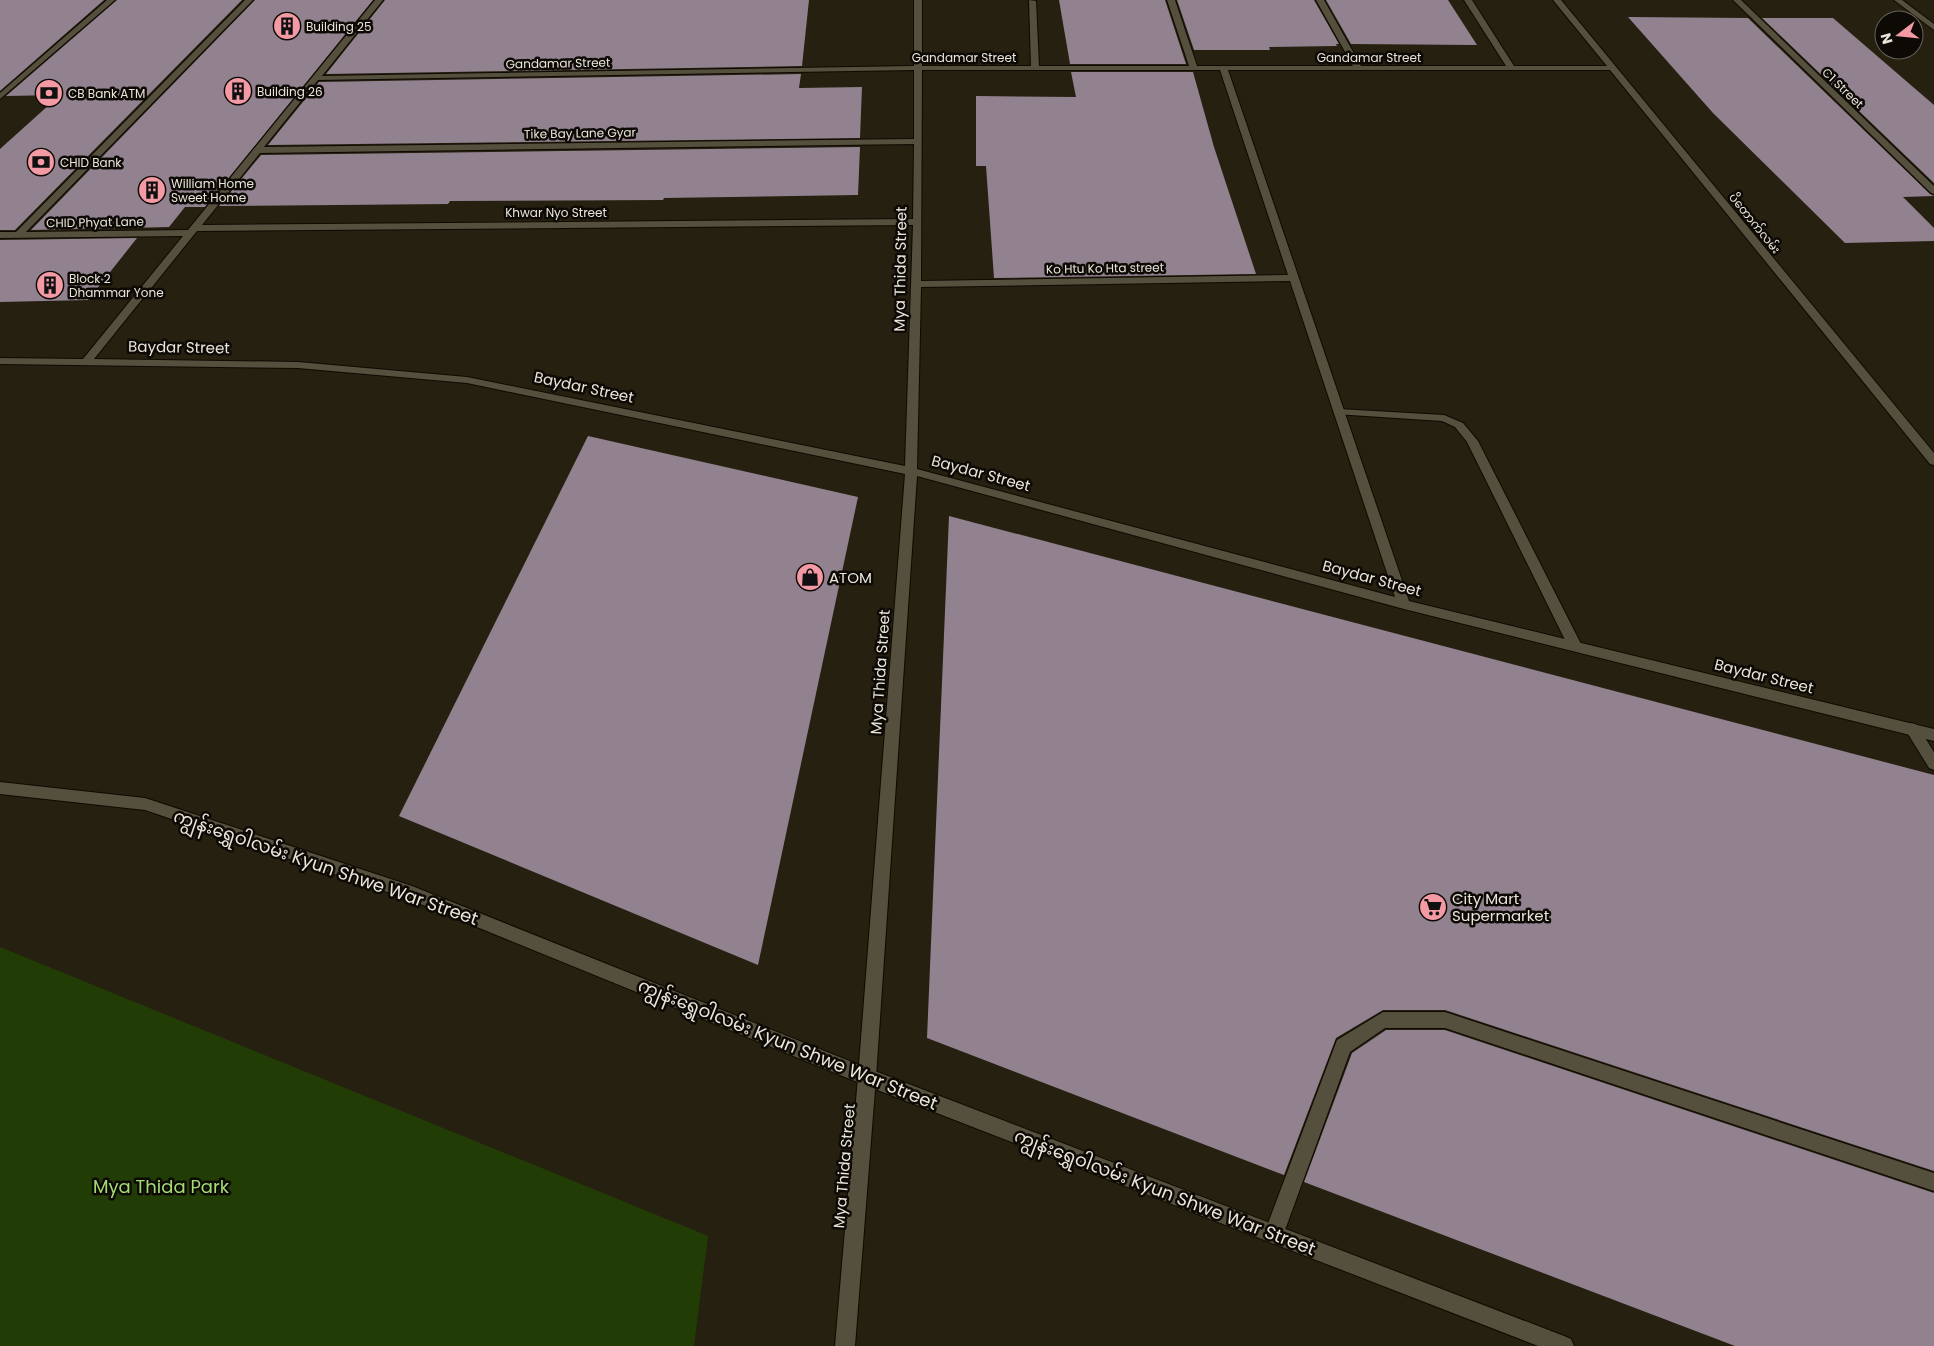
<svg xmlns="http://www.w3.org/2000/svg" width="1934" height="1346" font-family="Poppins,'Noto Sans Myanmar',sans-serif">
	<rect width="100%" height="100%" fill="#262010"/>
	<!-- green -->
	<path fill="#223c05" d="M0 947 708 1236 694 1346H0Z"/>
	<!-- building -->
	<g fill="#928290">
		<path d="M0 0H104L0 91Z"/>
		<path d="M117 0H242L15 230H0V149L60 95 6 96Z"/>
		<path d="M255 0H373L205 207H185L169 227 31 230Z"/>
		<path d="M385 0H809L802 66 326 74Z"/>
		<path d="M1059 0H1165L1186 64H1070Z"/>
		<path d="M1177 0H1314L1339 44H1336L1337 46 1269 47 1270 50H1194Z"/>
		<path d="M1326 0H1448L1477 45 1351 44Z"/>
		<path d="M1628 17 1748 18 1930 194 1934 196 1903 197 1934 228V241L1845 243 1713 113Z"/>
		<path d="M1762 18H1833L1934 105V183Z"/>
		<path d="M1071 72H1193L1214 147 1256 274 994 278 986 166H976V96L1076 97Z"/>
		<path d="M801 74 799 88 862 87 860 138 268 145 319 82Z"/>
		<path d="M860 147 858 195 664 198 663 200 450 201 448 204 219 206 261 155Z"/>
		<path d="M137 238 88 300 0 302V240Z"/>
		<path d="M588 436 858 497 758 965 399 816Z"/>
		<path d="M949 516 1934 775V1171L1445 1010H1383L1336 1038 1284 1175 927 1038Z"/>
		<path d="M1386 1030H1445L1934 1193V1346H1735L1304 1182 1352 1053Z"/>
	</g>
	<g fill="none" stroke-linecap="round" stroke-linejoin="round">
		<!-- service casing -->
		<g stroke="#0f0a00" stroke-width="2">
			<g id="service">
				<path d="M1339 409 1444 415 1463 423 1478 441 1582 646 1580 650H1570L1467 442 1455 427 1442 421 1335 414 1333 412Z"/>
				<path d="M1912 723 1917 725 1934 752V770L1929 768 1905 729 1907 725Z"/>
				<path d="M1383 1012H1445L1934 1173V1191L1445 1028H1385L1350 1052 1281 1241 1274 1244 1267 1241 1264 1234 1337 1040Z"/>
			</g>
		</g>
		<!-- minor casing -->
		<g stroke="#0f0a00" stroke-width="2">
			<g id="minor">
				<path d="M107 0H115L0 99V93Z"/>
				<path d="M245 0H253L26 232 188 230 375 0H383L322 76 914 66V0H922V66H1031L1029 0 1036 1 1039 66H1189L1167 0H1175L1197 66H1353L1316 0H1324L1361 66H1506L1464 0H1472L1514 66H1607L1553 0H1561L1934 453V465L1930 464 1610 70H1228L1409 601 1934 729V741L1404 609 917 476 876 1077 855 1346H835L858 1077 905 474 467 383 298 368 0 364V358L83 359 183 236 0 238V232H16ZM914 70V139L264 147 318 80ZM922 70H1220L1288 275 921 281ZM914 144 913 219 202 225 260 153ZM913 225 905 466 467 377 298 362 94 359 197 231ZM1290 281 1395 597 917 469 921 287Z"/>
				<path d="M1733 0H1741L1934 186V194L1931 193Z"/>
				<path d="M1894 0H1902L1934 24V30Z"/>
			</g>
		</g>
		<!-- tertiary casing -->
		<g stroke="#0f0a00" stroke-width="2">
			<path id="tertiary" d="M0 782 145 798 412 886 867 1068 1564 1336 1571 1339 1574 1346H1538L867 1086 408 899 145 810 0 794Z"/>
		</g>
		<!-- service -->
		<use href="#service" fill="#554f3d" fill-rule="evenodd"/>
		<!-- minor -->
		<use href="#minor" fill="#554f3d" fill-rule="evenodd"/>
		<!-- tertiary -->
		<use href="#tertiary" fill="#554f3d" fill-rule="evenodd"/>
	</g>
	<!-- icons -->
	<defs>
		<g id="building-disc" transform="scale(1.4375)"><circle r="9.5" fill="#f49aa4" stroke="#0d0a05"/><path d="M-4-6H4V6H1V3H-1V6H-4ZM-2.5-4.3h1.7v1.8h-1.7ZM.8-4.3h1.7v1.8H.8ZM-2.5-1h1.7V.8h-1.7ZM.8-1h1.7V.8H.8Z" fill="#111"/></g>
		<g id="bank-disc" transform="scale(1.4375)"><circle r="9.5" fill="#f49aa4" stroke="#0d0a05"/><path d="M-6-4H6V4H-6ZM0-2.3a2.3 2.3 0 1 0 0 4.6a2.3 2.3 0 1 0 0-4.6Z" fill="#111"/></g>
		<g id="shop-disc" transform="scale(1.4375)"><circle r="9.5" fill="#f49aa4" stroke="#0d0a05"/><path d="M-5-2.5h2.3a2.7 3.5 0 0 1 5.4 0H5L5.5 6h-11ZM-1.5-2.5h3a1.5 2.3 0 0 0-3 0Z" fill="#111"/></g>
		<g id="supermarket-disc" transform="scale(1.4375)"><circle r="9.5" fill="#f49aa4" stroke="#0d0a05"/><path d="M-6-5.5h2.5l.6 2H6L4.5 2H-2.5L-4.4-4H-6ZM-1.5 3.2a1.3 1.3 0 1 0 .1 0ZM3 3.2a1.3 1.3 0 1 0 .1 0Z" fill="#111"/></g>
	</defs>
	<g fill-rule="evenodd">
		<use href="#building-disc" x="287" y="26"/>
		<use href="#building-disc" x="238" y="91"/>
		<use href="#bank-disc" x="49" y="93"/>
		<use href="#bank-disc" x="41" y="162"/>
		<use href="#building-disc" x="152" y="190"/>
		<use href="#building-disc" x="50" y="285"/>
		<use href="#shop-disc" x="810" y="577"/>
		<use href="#supermarket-disc" x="1433" y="907"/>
	</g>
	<g text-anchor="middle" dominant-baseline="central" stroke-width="5" stroke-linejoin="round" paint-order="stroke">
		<!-- far-poi labels -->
		<g font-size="12" fill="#e9e5db" stroke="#0d0a05" text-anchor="start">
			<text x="306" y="26">Building 25</text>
			<text x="257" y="91">Building 26</text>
			<text x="68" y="93">CB Bank ATM</text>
			<text x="60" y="162">CHID Bank</text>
			<text x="171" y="183">William Home<tspan x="171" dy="14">Sweet Home</tspan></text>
			<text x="69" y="278">Block 2<tspan x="69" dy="14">Dhammar Yone</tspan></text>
		</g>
		<!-- far-street labels -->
		<g font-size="12" fill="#e9e5db" stroke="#0d0a05">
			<text x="964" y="57">Gandamar Street</text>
			<text x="1369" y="57">Gandamar Street</text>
			<text transform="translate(558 63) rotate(-1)">Gandamar Street</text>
			<text transform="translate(1843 88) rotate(44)">C1 Street</text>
			<text transform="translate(580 133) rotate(-1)">Tike Bay Lane Gyar</text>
			<text x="556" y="212">Khwar Nyo Street</text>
			<text transform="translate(95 222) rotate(-1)">CHID Phyat Lane</text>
			<text transform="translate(1755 223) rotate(51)">ပိတောက်လမ်း</text>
			<text transform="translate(1105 268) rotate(-1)">Ko Htu Ko Hta street</text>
		</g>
		<!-- street labels -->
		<g font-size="15" fill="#e9e5db" stroke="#0d0a05">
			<text transform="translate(900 269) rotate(-89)">Mya Thida Street</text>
			<text transform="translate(179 347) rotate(1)">Baydar Street</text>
			<text transform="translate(584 387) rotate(12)">Baydar Street</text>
			<text transform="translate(981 473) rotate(15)">Baydar Street</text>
			<text transform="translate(1372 578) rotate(15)">Baydar Street</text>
			<text transform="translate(880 672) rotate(-86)">Mya Thida Street</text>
			<text transform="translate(1764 676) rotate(14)">Baydar Street</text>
			<text transform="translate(844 1166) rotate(-85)">Mya Thida Street</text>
		</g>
		<!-- poi labels -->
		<g font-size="15" fill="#e9e5db" stroke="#0d0a05" text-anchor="start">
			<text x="829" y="577">ATOM</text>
			<text x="1452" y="898">City Mart<tspan x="1452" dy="17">Supermarket</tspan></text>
		</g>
		<!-- near-street labels -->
		<g font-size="18" fill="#e9e5db" stroke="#0d0a05">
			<text transform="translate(326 867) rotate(19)">ကျွန်းရွှေဝါလမ်း Kyun Shwe War Street</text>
			<text transform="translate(788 1044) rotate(22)">ကျွန်းရွှေဝါလမ်း Kyun Shwe War Street</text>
			<text transform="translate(1165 1192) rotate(21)">ကျွန်းရွှေဝါလမ်း Kyun Shwe War Street</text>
		</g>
		<!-- near-park labels -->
		<g font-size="18" fill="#a4dc74" stroke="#0d0a05">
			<text x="161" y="1186">Mya Thida Park</text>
		</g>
	</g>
	<!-- north arrow -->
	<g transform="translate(1899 35) rotate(254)"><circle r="24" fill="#0d0a05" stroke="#65625b"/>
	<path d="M0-4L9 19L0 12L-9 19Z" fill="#f49aa4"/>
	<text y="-8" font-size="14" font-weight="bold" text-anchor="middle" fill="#e9e5db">N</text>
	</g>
</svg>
